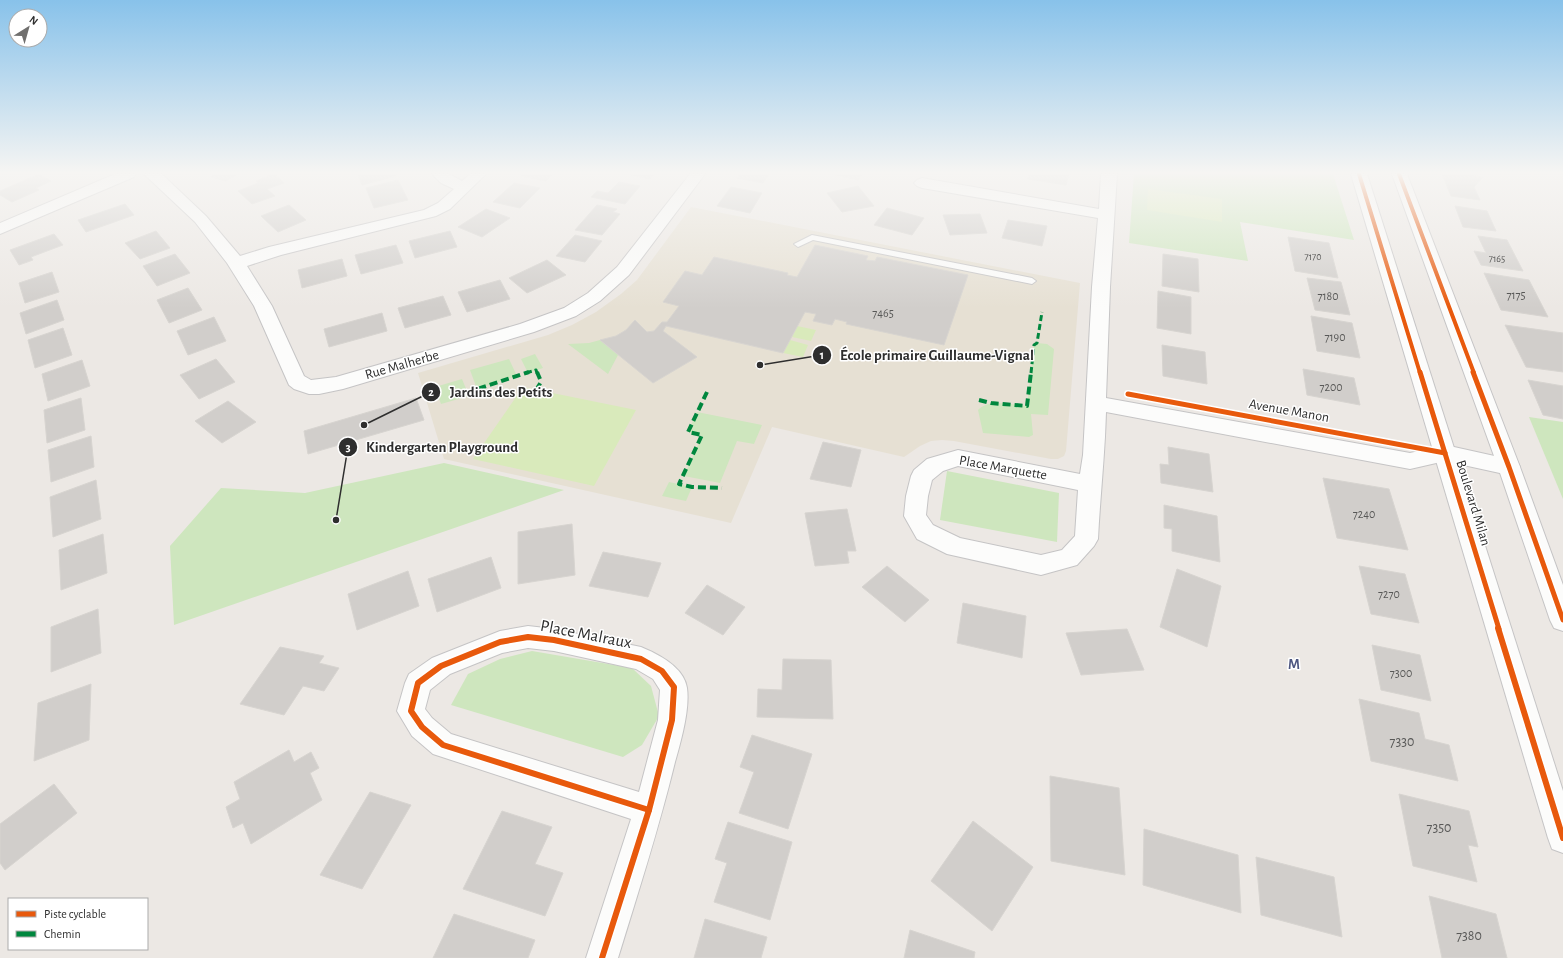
<svg xmlns="http://www.w3.org/2000/svg" width="1563" height="958" font-family="'Alegreya Sans',sans-serif">
	<rect width="100%" height="100%" fill="#ece8e4"/>
	<!-- education -->
	<path fill="#e6e0d3" d="M691 207 1080 283 1066 451 1064 456 1058 459H1051L954 441 942 440 931 441 920 446 904 457 772 427 731 523 444 459 418 373 548 335 572 325 596 312 621 294 637 280Z"/>
	<!-- green -->
	<g fill="#cee6be">
		<path d="M1134 174H1333L1354 240 1240 222 1248 261 1129 243Z"/>
		<path d="M600 340 618 355 608 374 568 344 589 343Z"/>
		<path d="M1037 343 1047 344 1054 349 1048 415 1031 414 1033 435 1029 437 983 433 978 410C990 398 1011 405 1027 406L1034 345Z"/>
		<path d="M535 354 543 368 528 373 521 359Z"/>
		<path d="M509 359 517 376 477 389 470 370Z"/>
		<path d="M462 379 469 396 441 404 435 387Z"/>
		<path d="M697 412 762 425 754 444 737 441 720 483 684 476 702 436 688 432Z"/>
		<path d="M1529 417 1563 422V499Z"/>
		<path d="M444 463 564 490 174 625 170 546 221 488 305 493Z"/>
		<path d="M947 471 1059 493 1057 542 940 520Z"/>
		<path d="M669 482 692 487 686 501 662 496Z"/>
		<path d="M532 651 632 668 651 686 659 716 642 745 623 757 451 705 468 674 500 659Z"/>
	</g>
	<!-- pitch -->
	<g fill="#d9eabb">
		<path d="M1148 189 1222 199V222L1147 210Z"/>
		<path d="M797 326 816 330 811 341 792 337Z"/>
		<path d="M790 340 808 345 803 357 783 353Z"/>
		<path d="M523 387 636 410 594 486 473 459Z"/>
	</g>
	<!-- building -->
	<g fill="#d1cecb" stroke="#d7d4d0">
		<path d="M39 174 51 181 36 188 39 190 12 202 0 195V191Z"/>
		<path d="M214 174H237L226 181 211 177Z"/>
		<path d="M273 174H275L284 183 267 189 275 196 252 204 238 191 258 183 256 181Z"/>
		<path d="M358 174H395L396 176 362 185Z"/>
		<path d="M523 174H553L546 181 521 176Z"/>
		<path d="M627 174H654L650 179Z"/>
		<path d="M740 174H769L763 183 737 178Z"/>
		<path d="M832 174H862L858 180Z"/>
		<path d="M1029 174H1069L1066 185 1028 179Z"/>
		<path d="M1442 174H1459L1483 177 1474 187 1480 200 1451 196Z"/>
		<path d="M398 180 408 200 374 208 366 188Z"/>
		<path d="M619 182 640 186 625 204 591 197 597 191 608 193Z"/>
		<path d="M514 183 540 188 520 208 493 202Z"/>
		<path d="M858 186 874 206 842 212 827 193Z"/>
		<path d="M731 187 762 193 750 213 717 206Z"/>
		<path d="M125 204 134 215 86 232 78 220Z"/>
		<path d="M289 205 306 220 278 232 261 216Z"/>
		<path d="M597 205 617 209 613 212 620 214 602 235 575 230Z"/>
		<path d="M1455 206 1487 211 1496 231 1463 227Z"/>
		<path d="M887 208 924 218 912 235 874 225Z"/>
		<path d="M486 209 510 218 482 237 458 227Z"/>
		<path d="M980 214 987 233 950 235 943 215Z"/>
		<path d="M1008 220 1047 226 1042 246 1002 238Z"/>
		<path d="M156 231 170 248 140 259 125 243Z"/>
		<path d="M450 231 457 247 415 258 409 241Z"/>
		<path d="M54 234 63 245 31 257 33 260 19 265 10 250Z"/>
		<path d="M575 235 602 241 585 262 556 256Z"/>
		<path d="M1478 236 1507 240 1523 271 1481 265 1474 251 1486 253Z"/>
		<path d="M1288 237 1329 243 1338 278 1295 271Z"/>
		<path d="M396 245 403 263 361 274 355 255Z"/>
		<path d="M815 245 868 256 866 260 875 261 877 257 968 275 944 345 846 324 847 322 835 319 832 325 813 321 816 314 805 312 783 353 666 326 663 331 697 357 653 383 600 340 616 336 626 330 635 320 647 332 654 331 662 322H667L679 306 663 302 685 271 702 275 714 257 788 273 787 275 797 277Z"/>
		<path d="M175 254 190 273 157 286 143 266Z"/>
		<path d="M1163 254 1198 259 1199 292 1162 286Z"/>
		<path d="M342 259 347 276 302 288 298 270Z"/>
		<path d="M547 260 566 275 527 293 509 278Z"/>
		<path d="M52 272 59 292 25 303 19 283Z"/>
		<path d="M1484 273 1529 280 1548 317 1501 310Z"/>
		<path d="M1307 278 1341 282 1350 315 1315 310Z"/>
		<path d="M500 280 510 299 467 312 458 292Z"/>
		<path d="M188 288 202 310 169 323 157 300Z"/>
		<path d="M1158 291 1191 297V334L1157 328Z"/>
		<path d="M443 296 451 315 405 328 398 308Z"/>
		<path d="M57 300 64 320 26 334 20 313Z"/>
		<path d="M382 313 387 331 329 347 324 329Z"/>
		<path d="M1311 316 1352 323 1360 358 1317 351Z"/>
		<path d="M214 317 226 341 188 355 177 331Z"/>
		<path d="M1505 325 1563 333V372L1526 367Z"/>
		<path d="M63 328 72 355 35 368 28 340Z"/>
		<path d="M1162 345 1205 352 1207 384 1163 376Z"/>
		<path d="M216 359 235 382 199 399 180 375Z"/>
		<path d="M82 360 90 386 48 401 42 374Z"/>
		<path d="M1303 369 1354 378 1360 405 1307 395Z"/>
		<path d="M1528 380 1563 386V419L1543 415Z"/>
		<path d="M81 398 85 430 47 443 44 410Z"/>
		<path d="M416 398 424 420 308 454 304 431Z"/>
		<path d="M228 401 256 422 222 443 195 421Z"/>
		<path d="M91 436 94 467 51 482 48 450Z"/>
		<path d="M823 442 861 450 851 487 810 479Z"/>
		<path d="M1168 447 1209 454 1213 492 1161 483 1160 464 1169 465Z"/>
		<path d="M1323 478 1389 489 1408 550 1337 538Z"/>
		<path d="M96 480 101 519 53 537 50 497Z"/>
		<path d="M1164 505 1217 516 1220 562 1172 551V529L1164 528Z"/>
		<path d="M847 509 856 551H847L849 563 815 566 805 513Z"/>
		<path d="M572 524 575 575 518 584V532Z"/>
		<path d="M103 534 107 573 61 590 59 550Z"/>
		<path d="M603 552 661 563 648 597 589 586Z"/>
		<path d="M491 557 501 588 437 612 428 579Z"/>
		<path d="M887 566 929 600 905 622 862 587Z"/>
		<path d="M1359 566 1405 574 1419 623 1371 614Z"/>
		<path d="M1177 569 1221 586 1207 647 1160 627Z"/>
		<path d="M408 571 419 606 357 630 348 594Z"/>
		<path d="M707 585 745 607 723 635 685 613Z"/>
		<path d="M963 603 1026 616 1022 658 957 643Z"/>
		<path d="M98 609 101 653 51 672V627Z"/>
		<path d="M1127 629 1144 670 1081 675 1066 633Z"/>
		<path d="M1372 645 1420 655 1431 701 1381 690Z"/>
		<path d="M280 647 324 656 319 663 339 668 324 691 303 686 284 715 240 704Z"/>
		<path d="M783 659 831 660 833 719 757 717 758 689 782 690Z"/>
		<path d="M91 684 89 740 34 761 38 703Z"/>
		<path d="M1359 699 1419 713 1425 739 1449 745 1458 781 1371 761Z"/>
		<path d="M752 735 812 754 788 829 739 813 754 772 740 767Z"/>
		<path d="M289 750 294 762 311 752 319 768 310 773 322 800 251 844 243 823 233 828 226 807 240 799 234 782Z"/>
		<path d="M1050 776 1119 788 1125 875 1051 861Z"/>
		<path d="M54 784 77 813 5 870 0 863V824Z"/>
		<path d="M370 792 411 805 362 889 320 875Z"/>
		<path d="M1399 794 1469 811 1478 847 1468 845 1477 882 1413 866Z"/>
		<path d="M502 811 552 827 535 864 563 873 545 916 463 889Z"/>
		<path d="M973 821 1033 867 992 931 931 881Z"/>
		<path d="M728 822 792 842 770 920 714 902 727 863 715 859Z"/>
		<path d="M1144 829 1238 855 1241 913 1143 885Z"/>
		<path d="M1256 857 1334 877 1342 937 1261 915Z"/>
		<path d="M1429 896 1496 914 1507 958H1442Z"/>
		<path d="M454 914 535 940 528 958H433Z"/>
		<path d="M705 919 767 937 761 958H694Z"/>
		<path d="M910 930 975 952 974 958H904Z"/>
	</g>
	<g fill="none" stroke-linecap="round" stroke-linejoin="round">
		<!-- service casing -->
		<g stroke="#c5c4c5" stroke-width="2">
			<path id="service" d="M812 235 1032 278 1036 281 1032 284 813 240 798 247 794 244Z"/>
		</g>
		<!-- minor casing -->
		<g stroke="#c5c4c5" stroke-width="2">
			<g id="minor">
				<path d="M115 174H136L134 177 0 234V223Z"/>
				<path d="M144 174H162L168 180 206 216 240 256 269 247 424 210 438 203 454 189 441 183 432 174H449L462 181 470 174H486L450 209 436 216 281 255 247 266 272 306 304 376 311 380 336 377 520 324 564 308 588 293 617 267 690 174H705L629 275 600 301 576 316 534 332 343 389 319 394H309L294 389 289 385 254 306 227 263 195 222Z"/>
				<path d="M1101 174H1117L1110 287 1106 398 1410 453 1445 445 1517 461 1520 467 1517 473 1509 475 1445 461 1410 469 1106 412C1105 454 1100 497 1098 539L1094 546 1077 565 1041 575 947 554 917 539 904 516 906 496 911 476 914 470 927 459 958 450 1080 474 1083 455 1092 287 1098 218 922 188 917 186 914 183 917 180 922 178 1099 209ZM958 466 1078 490 1075 536 1062 550 1041 555 960 538 933 525 926 515 928 496 932 480 943 471Z"/>
				<path d="M528 626 554 629 641 647C658 654 684 667 687 688 690 709 681 741 675 762 659 828 638 893 618 958H586L631 819 433 754 412 736 397 711 405 683 409 674 432 658 500 631ZM528 648 554 651 636 669 653 679 660 690 658 720 639 792 451 734 432 718 425 709 430 690 450 674 502 653Z"/>
			</g>
		</g>
		<!-- secondary casing -->
		<g stroke="#c5c4c5" stroke-width="2">
			<g id="secondary">
				<path d="M1351 174H1367L1563 791V853L1552 849 1548 838Z"/>
				<path d="M1392 174H1407L1520 467 1563 585V631L1554 628 1550 620 1498 467Z"/>
			</g>
		</g>
		<!-- service -->
		<use href="#service" fill="#fcfcfb" fill-rule="evenodd"/>
		<!-- minor -->
		<use href="#minor" fill="#fcfcfb" fill-rule="evenodd"/>
		<!-- secondary -->
		<use href="#secondary" fill="#fcfcfb" fill-rule="evenodd"/>
		<!-- quiet-far1 -->
		<g stroke="#00873e" stroke-width="3" stroke-dasharray="6 3" stroke-linecap="butt">
			<path d="M526 373 536 370 537 373"/>
			<path d="M1031 373 1034 345 1037 343 1042 312"/>
		</g>
		<!-- quiet -->
		<g stroke="#00873e" stroke-width="4" stroke-dasharray="8 4" stroke-linecap="butt">
			<path d="M537 372 540 379"/>
			<path d="M536 390 541 382"/>
			<path d="M707 392 688 432 702 435 679 484 692 487 722 488"/>
			<path d="M469 396 477 389 529 372"/>
			<path d="M979 400 991 403 1027 406 1031 372"/>
		</g>
		<!-- cycleway-far2 casing -->
		<g stroke="#fff" stroke-width="6">
			<g id="cycleway-far2">
				<path d="M1359 174 1420 373"/>
				<path d="M1399 174 1474 373"/>
			</g>
		</g>
		<!-- cycleway-far1 casing -->
		<g stroke="#fff" stroke-width="8">
			<g id="cycleway-far1">
				<path d="M1420 372 1499 629"/>
				<path d="M1473 372 1509 467 1563 620"/>
				<path d="M1128 394 1445 453"/>
			</g>
		</g>
		<!-- cycleway casing -->
		<g stroke="#fff" stroke-width="9">
			<g id="cycleway">
				<path d="M1498 628 1563 838"/>
				<path d="M528 637 554 640 641 659 662 671 674 687 672 720 649 810 443 745 422 727 411 711 418 683 441 666 500 642Z"/>
				<path d="M602 958 649 810"/>
			</g>
		</g>
		<!-- cycleway-far2 -->
		<use href="#cycleway-far2" stroke="#e8590c" stroke-width="4"/>
		<!-- cycleway-far1 -->
		<use href="#cycleway-far1" stroke="#e8590c" stroke-width="5"/>
		<!-- cycleway -->
		<use href="#cycleway" stroke="#e8590c" stroke-width="6"/>
	</g>
	<!-- sky -->
	<linearGradient id="sky" x2="0" y2="1"><stop stop-color="#88c2ea"/><stop offset="0.56" stop-color="#f6f5f3"/><stop offset="1" stop-color="#f6f5f3" stop-opacity="0"/></linearGradient>
	<rect width="1563" height="308" fill="url(#sky)"/>
	<g text-anchor="middle" dominant-baseline="central" stroke-width="3" stroke-linejoin="round" paint-order="stroke">
		<!-- far-number labels -->
		<g font-size="10" fill="#585857">
			<text x="1313" y="257">7170</text>
			<text x="1497" y="259">7165</text>
		</g>
		<!-- number labels -->
		<g font-size="12" fill="#585857">
			<text x="1516" y="295">7175</text>
			<text x="1328" y="296">7180</text>
			<text x="883" y="313">7465</text>
			<text x="1335" y="337">7190</text>
			<text x="1331" y="387">7200</text>
			<text x="1364" y="514">7240</text>
			<text x="1389" y="594">7270</text>
			<text x="1401" y="673">7300</text>
		</g>
		<!-- street labels -->
		<g font-size="14" fill="#2e2e2e" stroke="#fff">
			<text transform="translate(402 365) rotate(-16)">Rue Malherbe</text>
			<text transform="translate(1289 411) rotate(10)">Avenue Manon</text>
			<text transform="translate(1003 468) rotate(10)">Place Marquette</text>
			<text transform="translate(1473 503) rotate(73)">Boulevard Milan</text>
		</g>
		<!-- near-number labels -->
		<g font-size="14" fill="#585857">
			<text x="1402" y="742">7330</text>
			<text x="1439" y="828">7350</text>
			<text x="1469" y="936">7380</text>
		</g>
		<!-- neighbourhood labels -->
		<g font-size="15" font-weight="bold" fill="#4d5680" stroke="#fff">
			<text x="1294" y="664">M</text>
		</g>
		<!-- near-street labels -->
		<g font-size="17" fill="#2e2e2e" stroke="#fff">
			<text transform="translate(586 634) rotate(11)">Place Malraux</text>
		</g>
	</g>
	<!-- callouts -->
	<path fill="none" stroke="#2e2e2e" stroke-width="1.5" d="M760 365L822 355M364 425L431 392M336 520L348 447"/>
	<g fill="#2e2e2e" stroke="#fff" stroke-width="1.5">
		<circle cx="760" cy="365" r="4"/>
		<circle cx="364" cy="425" r="4"/>
		<circle cx="336" cy="520" r="4"/>
		<circle cx="822" cy="355" r="10"/>
		<circle cx="431" cy="392" r="10"/>
		<circle cx="348" cy="447" r="10"/>
	</g>
	<g font-size="12" text-anchor="middle" font-weight="bold" fill="#fff">
		<text x="822" y="359">1</text>
		<text x="431" y="396">2</text>
		<text x="348" y="451">3</text>
	</g>
	<g font-size="15" text-anchor="middle" font-weight="bold" fill="#2e2e2e" stroke="#fff" stroke-width="3" stroke-linejoin="round" paint-order="stroke">
		<text x="937" y="360">École primaire Guillaume-Vignal</text>
		<text x="501" y="397">Jardins des Petits</text>
		<text x="442" y="452">Kindergarten Playground</text>
	</g>
	<!-- legend -->
	<rect x="8" y="898" width="140" height="52" fill="#ffffff" stroke="#ababab"/>
	<rect x="16" y="911" width="20" height="6" fill="#e8590c" stroke="#ababab"/>
	<text x="44" y="918" font-size="12" fill="#2e2e2e">Piste cyclable</text>
	<rect x="16" y="931" width="20" height="6" fill="#00873e" stroke="#ababab"/>
	<text x="44" y="938" font-size="12" fill="#2e2e2e">Chemin</text>
	<!-- north arrow -->
	<g transform="translate(28 28) rotate(37)"><circle r="19" fill="#ffffff" stroke="#ababab"/>
	<path d="M0-3L7 15L0 10L-7 15Z" fill="#706f6e"/>
	<text y="-6" font-size="11" font-weight="bold" text-anchor="middle" fill="#2e2e2e">N</text>
	</g>
</svg>
